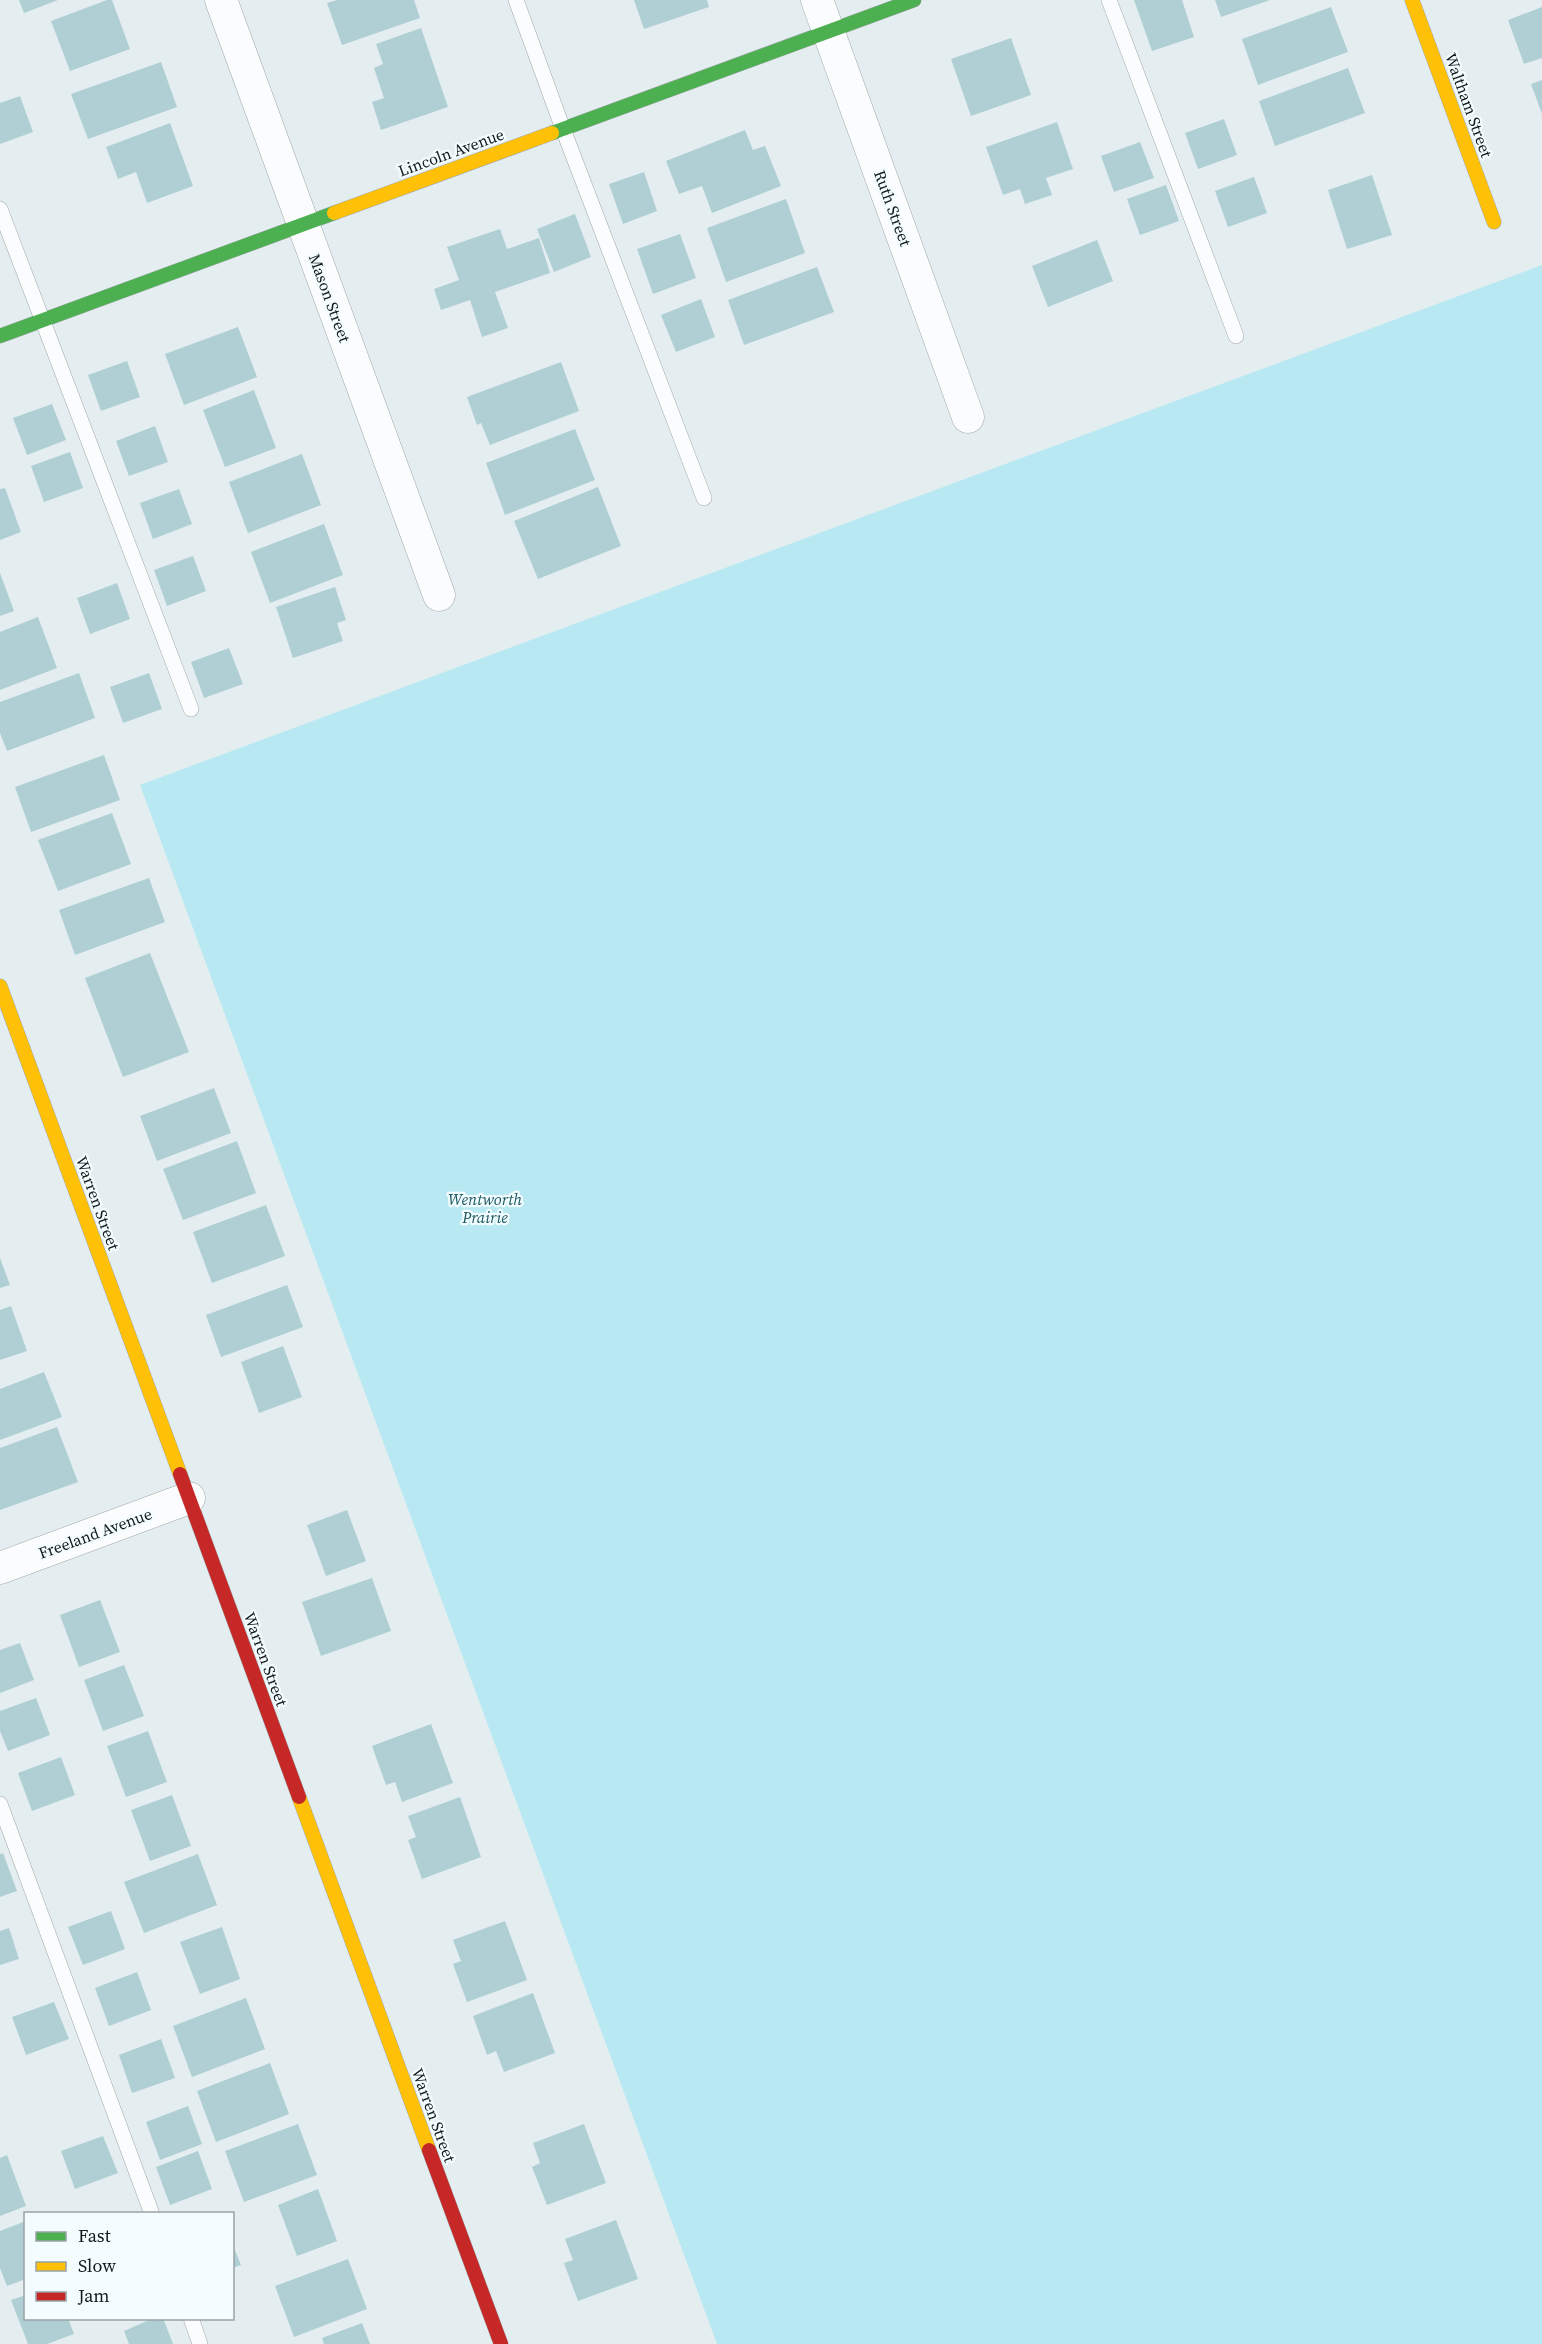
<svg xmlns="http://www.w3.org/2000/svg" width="1542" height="2344" font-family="'Source Serif 4',serif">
	<rect width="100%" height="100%" fill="#e4eef0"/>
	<!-- green -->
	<path fill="#b8e9f2" d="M1542 265V2344H717L140 785Z"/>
	<!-- building -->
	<g fill="#afcfd4">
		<path d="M19 0H58L24 13Z"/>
		<path d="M107 0H112L130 49 70 71 51 21Z"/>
		<path d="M337 0H414L420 18 342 45 327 3Z"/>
		<path d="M634 0H707L709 7 644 29Z"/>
		<path d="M1134 0H1182L1194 37 1152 51Z"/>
		<path d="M1215 0H1270L1221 17Z"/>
		<path d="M1331 7 1348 52 1258 85 1242 39Z"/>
		<path d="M1542 7V58L1524 64 1508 20Z"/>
		<path d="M421 28 448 107 381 130 372 102 384 98 374 68 383 64 376 44Z"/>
		<path d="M1011 38 1031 95 971 116 951 59Z"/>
		<path d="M161 62 177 107 88 139 71 94Z"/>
		<path d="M1348 68 1365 113 1275 146 1259 101Z"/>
		<path d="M1542 80V114L1531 84Z"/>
		<path d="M20 96 33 132 0 144V103Z"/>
		<path d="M1224 119 1237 155 1198 169 1185 133Z"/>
		<path d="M1057 122 1073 169 1046 178 1052 195 1025 204 1020 189 1003 195 986 147Z"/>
		<path d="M170 123 193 186 147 203 136 172 118 179 106 147Z"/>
		<path d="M745 130 753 150 765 146 781 186 712 213 702 186 679 194 666 161Z"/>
		<path d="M1140 142 1154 178 1114 192 1101 156Z"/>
		<path d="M644 172 657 211 623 224 609 184Z"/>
		<path d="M1372 175 1392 235 1347 249 1328 190Z"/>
		<path d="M1254 177 1267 213 1228 227 1215 191Z"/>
		<path d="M1166 185 1179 221 1140 235 1127 199Z"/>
		<path d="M786 199 805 253 726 282 707 228Z"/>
		<path d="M575 214 591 257 554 272 537 229Z"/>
		<path d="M500 229 507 249 539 238 550 273 495 292 508 328 482 337 470 300 441 310 434 289 459 280 447 247Z"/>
		<path d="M680 234 696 278 653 294 637 249Z"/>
		<path d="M1097 240 1113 281 1048 307 1032 266Z"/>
		<path d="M817 267 834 312 744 345 728 300Z"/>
		<path d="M701 299 715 337 676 352 661 315Z"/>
		<path d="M238 327 257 377 184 405 165 354Z"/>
		<path d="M127 361 140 397 101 411 88 375Z"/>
		<path d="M561 362 579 411 490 445 481 423 477 425 467 397Z"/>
		<path d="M254 390 276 448 225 467 203 410Z"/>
		<path d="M52 404 66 440 27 455 13 418Z"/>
		<path d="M155 426 168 462 129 476 116 441Z"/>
		<path d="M575 429 595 480 505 515 486 463Z"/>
		<path d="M70 452 83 488 44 502 31 466Z"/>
		<path d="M302 454 321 505 248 533 229 482Z"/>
		<path d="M598 487 621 546 538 579 514 521Z"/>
		<path d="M5 488 21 532 0 540V489Z"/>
		<path d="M179 489 192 524 153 539 140 503Z"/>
		<path d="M324 524 343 575 270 603 251 552Z"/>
		<path d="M193 556 206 591 167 606 154 570Z"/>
		<path d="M0 573 14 611 0 616Z"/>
		<path d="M117 583 130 619 90 634 77 598Z"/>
		<path d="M335 587 346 620 337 623 343 641 293 658 276 607Z"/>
		<path d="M38 617 57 668 0 690V632Z"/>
		<path d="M229 648 243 684 204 698 191 662Z"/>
		<path d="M79 673 95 718 7 751 0 733V702Z"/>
		<path d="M149 673 162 709 123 723 110 687Z"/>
		<path d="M104 755 120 800 31 832 15 787Z"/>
		<path d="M112 813 131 864 58 891 38 840Z"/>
		<path d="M149 878 165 922 75 955 59 910Z"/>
		<path d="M150 953 189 1052 123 1077 85 978Z"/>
		<path d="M214 1088 231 1133 157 1161 140 1116Z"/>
		<path d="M237 1141 256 1193 183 1220 163 1169Z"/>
		<path d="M266 1205 285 1256 212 1283 193 1232Z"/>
		<path d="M0 1258 10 1285 0 1288Z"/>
		<path d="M287 1285 303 1327 221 1357 206 1315Z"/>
		<path d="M11 1306 27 1351 0 1360V1310Z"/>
		<path d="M283 1346 302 1397 259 1413 241 1362Z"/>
		<path d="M44 1372 62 1417 0 1440V1389Z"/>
		<path d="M57 1427 78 1482 0 1510V1448Z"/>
		<path d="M347 1510 366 1561 326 1576 307 1525Z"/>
		<path d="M372 1578 391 1631 321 1656 302 1602Z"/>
		<path d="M100 1600 120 1652 79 1667 60 1615Z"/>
		<path d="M20 1643 34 1680 0 1693V1650Z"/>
		<path d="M124 1665 144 1716 103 1731 84 1680Z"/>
		<path d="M36 1698 50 1735 8 1751 0 1731V1711Z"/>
		<path d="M431 1724 453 1783 402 1802 395 1782 386 1785 372 1746Z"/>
		<path d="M148 1731 167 1782 126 1797 107 1746Z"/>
		<path d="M61 1757 75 1795 32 1811 18 1773Z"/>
		<path d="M172 1795 191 1846 150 1861 131 1810Z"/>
		<path d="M460 1797 481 1857 422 1879 408 1840 416 1837 408 1816Z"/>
		<path d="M3 1853 17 1891 0 1897V1854Z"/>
		<path d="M198 1854 217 1905 144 1933 124 1882Z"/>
		<path d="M111 1911 125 1949 83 1965 68 1927Z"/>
		<path d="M505 1921 527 1980 467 2002 453 1964 461 1961 453 1940Z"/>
		<path d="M222 1927 240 1979 200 1994 180 1942Z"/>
		<path d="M9 1928 19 1959 0 1965V1931Z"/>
		<path d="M137 1972 151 2010 109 2026 95 1988Z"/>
		<path d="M533 1993 555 2053 504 2072 496 2051 487 2055 473 2016Z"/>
		<path d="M246 1998 265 2049 192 2077 173 2026Z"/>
		<path d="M54 2002 69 2039 26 2055 12 2017Z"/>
		<path d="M161 2039 175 2078 132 2093 119 2055Z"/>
		<path d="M270 2063 289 2114 216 2142 197 2091Z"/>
		<path d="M188 2106 202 2144 160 2160 146 2122Z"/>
		<path d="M298 2124 317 2175 244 2202 225 2151Z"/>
		<path d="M584 2124 606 2183 547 2205 532 2167 540 2163 533 2143Z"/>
		<path d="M103 2136 118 2173 75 2189 61 2151Z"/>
		<path d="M198 2151 212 2189 170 2205 156 2167Z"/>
		<path d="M7 2155 26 2206 0 2216V2158Z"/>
		<path d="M318 2189 337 2241 297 2256 278 2205Z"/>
		<path d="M616 2220 638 2279 578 2301 564 2263 573 2260 565 2239Z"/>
		<path d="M26 2221V2279L7 2286 0 2268V2231Z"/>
		<path d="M232 2243 241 2265 232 2268Z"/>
		<path d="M348 2259 367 2309 294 2337 275 2286Z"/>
		<path d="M26 2295V2318H68L74 2334 47 2344H28L11 2300Z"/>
		<path d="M154 2318H163L173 2344H129L124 2331Z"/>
		<path d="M362 2323 370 2344H324L322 2338Z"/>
	</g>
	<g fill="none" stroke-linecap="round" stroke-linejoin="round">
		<!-- lane casing -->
		<g stroke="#a0a7a8" stroke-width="16">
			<g id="lane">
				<path d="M516 0 563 129 704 498"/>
				<path d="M1109 0 1236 336"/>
				<path d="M0 209 191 709"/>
				<path d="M0 1804 152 2214"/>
				<path d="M191 2318 200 2344"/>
			</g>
		</g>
		<!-- street casing -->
		<g stroke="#a0a7a8" stroke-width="33">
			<g id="street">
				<path d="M221 0 439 595"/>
				<path d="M817 0 968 417"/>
				<path d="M0 1568 189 1498"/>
			</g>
		</g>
		<!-- fast casing -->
		<g stroke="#a0a7a8" stroke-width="15">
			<g id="fast">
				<path d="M552 133 914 0"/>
				<path d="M0 336 334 213"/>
			</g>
		</g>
		<!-- slow casing -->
		<g stroke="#a0a7a8" stroke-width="15">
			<g id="slow">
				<path d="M1412 0 1494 222"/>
				<path d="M334 213 552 133"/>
				<path d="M0 986 180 1474"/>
				<path d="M299 1797 429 2150"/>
			</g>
		</g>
		<!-- jam casing -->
		<g stroke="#a0a7a8" stroke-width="15">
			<g id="jam">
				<path d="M180 1474 299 1797"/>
				<path d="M429 2150 501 2344"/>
			</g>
		</g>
		<!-- lane -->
		<use href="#lane" stroke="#fbfcfd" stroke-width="15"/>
		<!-- street -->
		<use href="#street" stroke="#fbfcfd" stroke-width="32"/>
		<!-- fast -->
		<use href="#fast" stroke="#4caf50" stroke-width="14"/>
		<!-- slow -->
		<use href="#slow" stroke="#ffc107" stroke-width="14"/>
		<!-- jam -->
		<use href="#jam" stroke="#c62828" stroke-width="14"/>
	</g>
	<g text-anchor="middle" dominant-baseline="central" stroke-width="4.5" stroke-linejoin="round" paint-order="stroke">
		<!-- street labels -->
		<g font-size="16" fill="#141a1b" stroke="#f3fdff">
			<text transform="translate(1469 105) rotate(70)">Waltham Street</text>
			<text transform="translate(451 152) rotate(-20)">Lincoln Avenue</text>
			<text transform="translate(893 208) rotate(70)">Ruth Street</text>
			<text transform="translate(330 298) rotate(70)">Mason Street</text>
			<text transform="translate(98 1203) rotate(70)">Warren Street</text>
			<text transform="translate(95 1533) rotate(-20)">Freeland Avenue</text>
			<text transform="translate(266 1659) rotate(70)">Warren Street</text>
			<text transform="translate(434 2115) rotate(70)">Warren Street</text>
		</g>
		<!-- park labels -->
		<g font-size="16" font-style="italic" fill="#1c5761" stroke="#f3fdff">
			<text x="485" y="1199">Wentworth<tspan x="485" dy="18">Prairie</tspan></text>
		</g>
	</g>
	<!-- legend -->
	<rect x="24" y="2212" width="210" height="108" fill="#f3fdff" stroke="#9aa2a4" stroke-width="1.5"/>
	<rect x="36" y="2232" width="30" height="9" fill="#4caf50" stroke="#9aa2a4" stroke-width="1.5"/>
	<text x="78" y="2242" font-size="18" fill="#141a1b">Fast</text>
	<rect x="36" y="2262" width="30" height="9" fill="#ffc107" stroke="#9aa2a4" stroke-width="1.5"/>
	<text x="78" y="2272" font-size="18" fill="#141a1b">Slow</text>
	<rect x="36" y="2292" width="30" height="9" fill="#c62828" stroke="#9aa2a4" stroke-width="1.5"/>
	<text x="78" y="2302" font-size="18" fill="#141a1b">Jam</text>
</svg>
